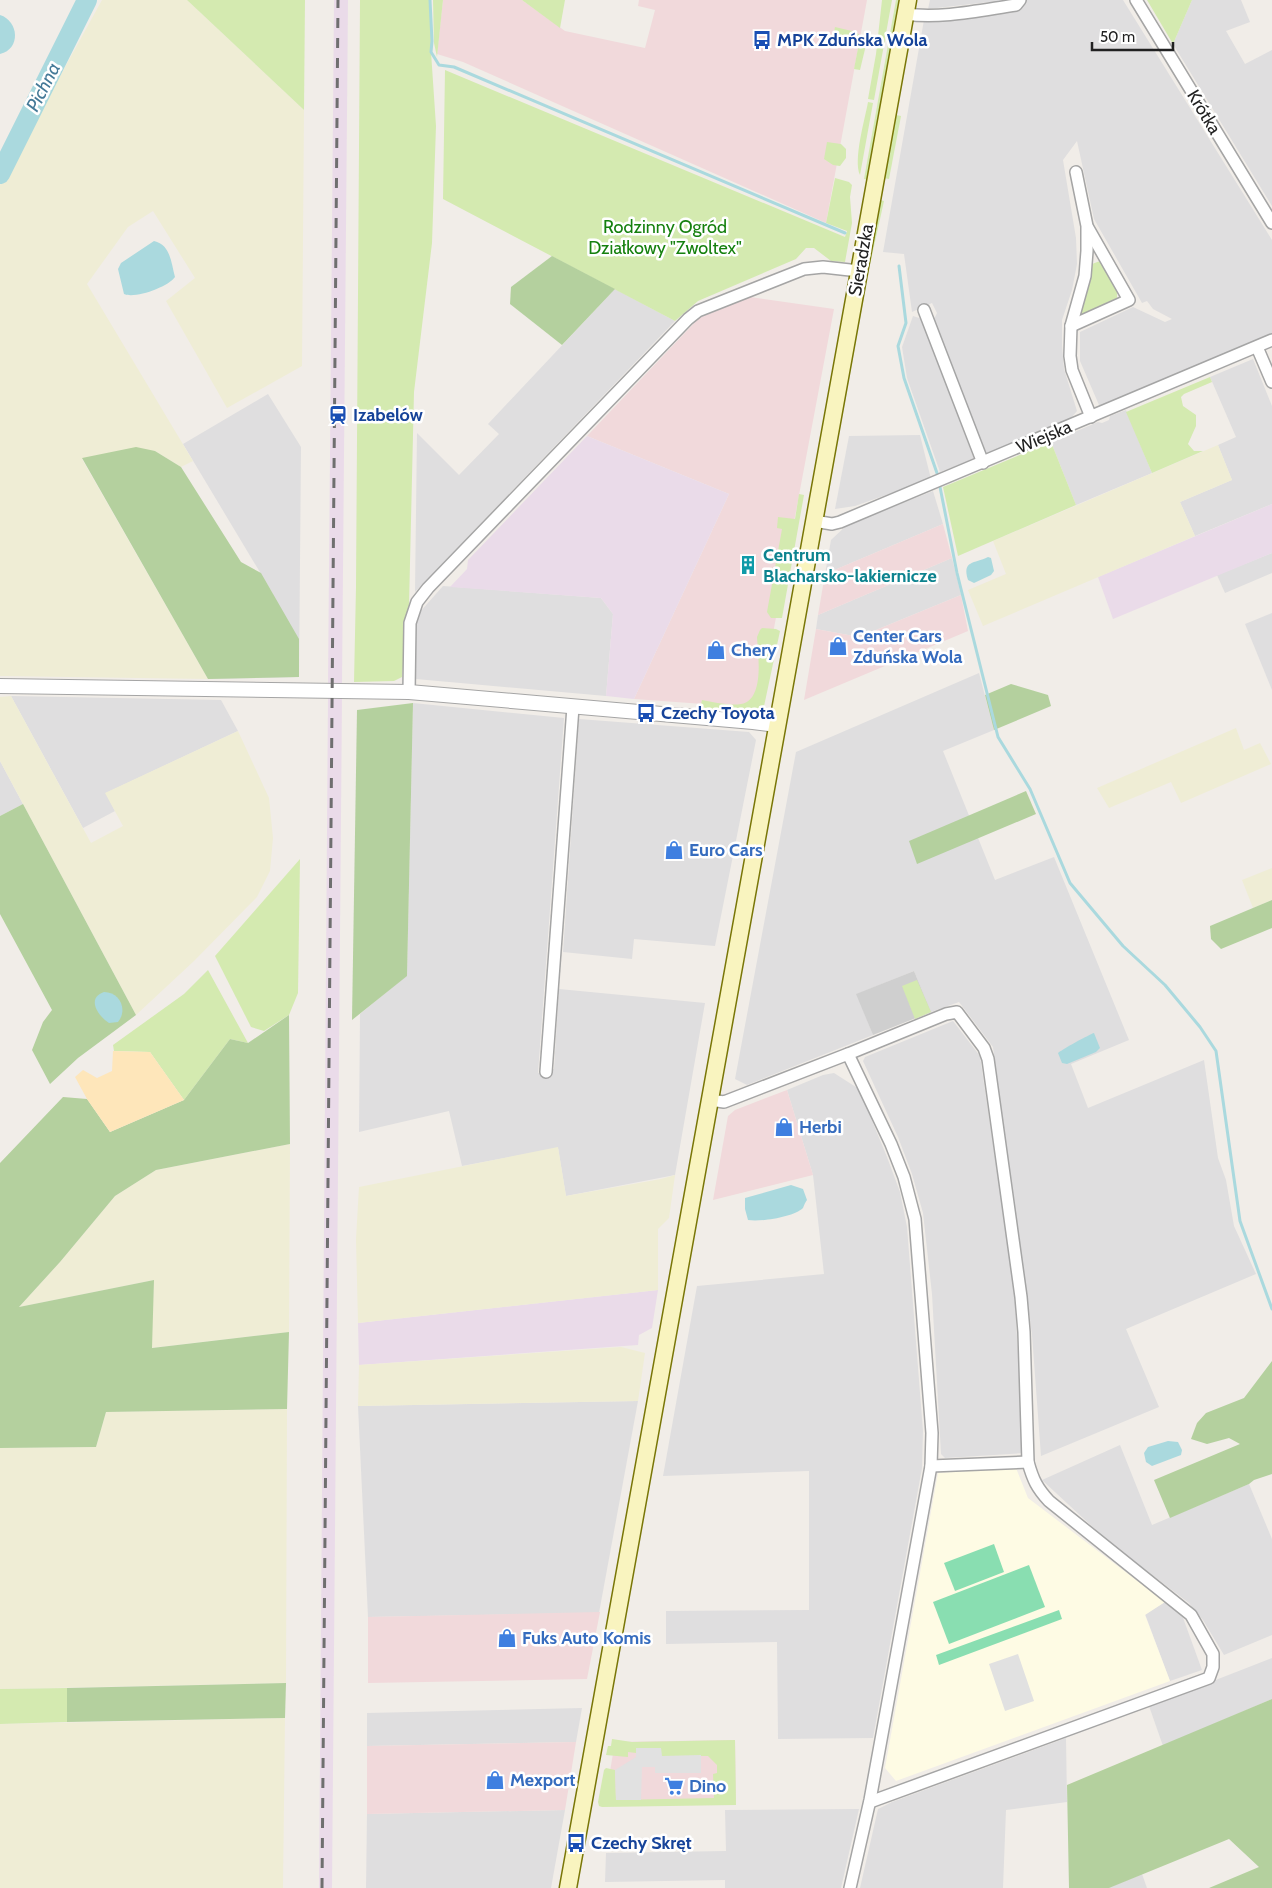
<svg xmlns="http://www.w3.org/2000/svg" width="1272" height="1888" font-family="Cabin,sans-serif">
	<rect width="100%" height="100%" fill="#f1ede8"/>
	<!-- residential -->
	<g fill="#dfdedf">
		<path d="M930 0H1007L928 9Z"/>
		<path d="M1026 0H1123L1272 240V333L1104 407 1099 405 1080 361V332L1133 307 1165 322 1172 319 1153 309 1147 301 1142 303 1094 219 1077 141 1063 160 1076 238 1077 264 1072 290 1062 320V345L1064 369 1077 411 1071 418 984 455 932 323 937 313 932 303 912 312 904 254 883 252 924 20 1019 11Z"/>
		<path d="M1192 0H1241L1250 22 1226 31 1245 64 1272 50V206L1173 44Z"/>
		<path d="M615 289 675 321 415 592 417 433 459 475 499 434 488 424Z"/>
		<path d="M913 316 922 319 974 459 940 472 907 378 902 347Z"/>
		<path d="M1253 359 1272 406V504L1195 536 1180 502 1232 480 1218 445 1236 437 1210 377Z"/>
		<path d="M268 394 301 447 299 677 208 679 273 594 183 444Z"/>
		<path d="M1126 410 1152 473 1076 505 1051 442 1098 422 1102 423 1109 420 1110 416Z"/>
		<path d="M920 435 931 479 855 506 835 509 849 436Z"/>
		<path d="M933 491 943 524 825 574 831 540 847 525Z"/>
		<path d="M1272 553V573L1225 593 1217 575Z"/>
		<path d="M952 558 961 595 859 637 816 629 818 615Z"/>
		<path d="M443 586 601 598 613 614 606 696 416 679V622L419 613Z"/>
		<path d="M1272 613V690L1245 624Z"/>
		<path d="M979 673 994 730 943 751 995 880 1054 857 1129 1040 1071 1064 1088 1108 1204 1060 1218 1158 1226 1180 1234 1226 1256 1274 1126 1329 1159 1407 1041 1456 1032 1335 993 1047 959 1002 931 1012 914 971 857 994 873 1035 747 1085 735 1079 796 752Z"/>
		<path d="M11 696 221 700 238 731 106 793 115 811 83 828Z"/>
		<path d="M413 703 564 718 538 1073 554 1069 559 989 705 1003 675 1175 566 1196 558 1148 462 1166 449 1111 359 1132 360 1014 407 975Z"/>
		<path d="M579 719 749 732 756 740 715 946 634 939 632 959 563 952Z"/>
		<path d="M0 761 23 804 0 816Z"/>
		<path d="M953 1021 980 1056 1014 1287 1024 1453 945 1458 941 1454 932 1294 923 1213 912 1174 898 1137 863 1061 865 1057Z"/>
		<path d="M834 1073 859 1089 887 1157 900 1192 907 1227 923 1431 922 1468 873 1738 778 1739 777 1642 666 1644V1611L809 1610V1471L663 1476 697 1286 824 1274 813 1175 787 1090 823 1075Z"/>
		<path d="M638 1401 599 1613 368 1617 358 1406Z"/>
		<path d="M1120 1445 1152 1525 1249 1484 1272 1539V1635L1224 1655 1203 1620 1189 1603 1110 1543 1042 1480Z"/>
		<path d="M1165 1602 1182 1615 1202 1670 1170 1681 1145 1614Z"/>
		<path d="M1272 1658V1699L1163 1746 1149 1706Z"/>
		<path d="M582 1708 576 1742 367 1746V1713Z"/>
		<path d="M1066 1738 1067 1802 1006 1810 1003 1888H860L878 1809 892 1802Z"/>
		<path d="M859 1809 841 1888H725V1880L605 1882 606 1853 726 1851 725 1810Z"/>
		<path d="M565 1810 551 1888H366L367 1814Z"/>
		<path d="M1142 1874 1147 1888H1108Z"/>
	</g>
	<!-- commercial -->
	<g fill="#f1d9db">
		<path d="M443 0H522L565 31 645 48 655 10 638 6 639 0H867L826 223 463 62 437 54Z"/>
		<path d="M750 297 834 309 759 708 634 699 729 494 587 436 699 318Z"/>
		<path d="M943 524 952 558 818 615 825 574Z"/>
		<path d="M961 595 968 631 804 700 816 629 859 637Z"/>
		<path d="M787 1090 813 1175 713 1200 728 1116 735 1110Z"/>
		<path d="M600 1612 587 1679 368 1683V1617Z"/>
		<path d="M735 1740 736 1803 604 1806 615 1742Z"/>
		<path d="M576 1742 565 1810 367 1814V1746Z"/>
	</g>
	<!-- industrial -->
	<g fill="#eadbe9">
		<path d="M334 0H348L342 684H328Z"/>
		<path d="M587 436 729 494 634 699 606 696 613 614 601 598 450 587 467 569 468 560Z"/>
		<path d="M1272 504V553L1113 619 1098 577Z"/>
		<path d="M328 697H342L332 1888H319Z"/>
		<path d="M658 1290 652 1328 639 1335 638 1345 359 1365 358 1323Z"/>
	</g>
	<!-- education -->
	<path fill="#fefbe4" d="M1016 1468 1028 1498 1165 1602 1145 1615 1170 1681 896 1781 885 1768 938 1473Z"/>
	<!-- religious -->
	<path fill="#cfcfcf" d="M914 971 931 1012 873 1035 856 994Z"/>
	<!-- farmland -->
	<g fill="#efedd5">
		<path d="M102 0H187L304 110 302 366 227 408 166 301 195 278 153 211 128 227 87 284 193 461 181 467 155 451 82 459 208 679 0 676V185Z"/>
		<path d="M1218 445 1232 480 1180 502 1195 536 983 626 968 590 1006 574 993 541Z"/>
		<path d="M11 696 91 843 123 826 105 793 238 731 269 798 273 838 270 871 257 897 194 961 136 1015 0 761V697Z"/>
		<path d="M1236 728 1244 750 1260 743 1271 764 1181 803 1171 782 1109 808 1097 788Z"/>
		<path d="M1272 868V900L1253 908 1242 880Z"/>
		<path d="M290 1144 289 1332 151 1348 154 1280 19 1307 60 1262 115 1196 156 1170Z"/>
		<path d="M558 1147 566 1196 661 1179 675 1175 669 1218 658 1229V1290L358 1323 356 1239 359 1187Z"/>
		<path d="M621 1347 645 1353 638 1401 358 1406 359 1365Z"/>
		<path d="M287 1409 286 1683 0 1689V1448L96 1447 106 1412Z"/>
		<path d="M285 1718 283 1888H0V1724Z"/>
	</g>
	<!-- grass -->
	<g fill="#d4eab0">
		<path d="M187 0H305L304 110Z"/>
		<path d="M360 0H430L432 41 431 52 436 126 432 243 414 392 409 606 402 677 394 681 354 682 356 587Z"/>
		<path d="M433 0H443L437 57 434 43Z"/>
		<path d="M522 0H565L560 28Z"/>
		<path d="M882 0H892L874 100 868 99 876 54Z"/>
		<path d="M896 0H901L869 180 864 179Z"/>
		<path d="M1147 0H1192L1173 44Z"/>
		<path d="M835 27 856 32 865 40 866 45 860 70 854 69 859 43 833 37Z"/>
		<path d="M445 70 845 237 847 231 826 223 835 178 849 182 852 185 850 197 852 223 845 262 831 261 814 248H806L796 259 698 301 675 321 443 199Z"/>
		<path d="M868 102 873 103 860 175C853 160 865 119 868 102Z"/>
		<path d="M896 115 901 116 889 179 884 178 883 176 894 116Z"/>
		<path d="M827 142 841 144 846 149V158L840 166 833 165 824 159Z"/>
		<path d="M880 200 884 201 869 269 826 506 825 502 878 202Z"/>
		<path d="M1100 261 1117 290V298L1080 315 1089 282 1092 264Z"/>
		<path d="M1210 377 1212 382 1184 394 1181 397 1183 406 1196 415V426L1188 444 1194 451H1203L1152 473 1126 412Z"/>
		<path d="M1051 442 1076 505 958 556 943 487Z"/>
		<path d="M799 494 804 495 782 618H771L767 612 782 529 777 528 778 517 795 519Z"/>
		<path d="M762 628 776 629 780 631 763 711 754 712 700 708 702 700C714 702 729 706 741 704 765 700 758 654 757 637L760 630Z"/>
		<path d="M300 859 298 993 289 1015 264 1031 251 1027 215 956Z"/>
		<path d="M208 970 248 1043 230 1039 184 1100 150 1052 114 1051 113 1045 184 994Z"/>
		<path d="M917 980 931 1012 915 1019 902 986Z"/>
		<path d="M67 1688V1722L0 1724V1689Z"/>
		<path d="M612 1739 632 1742 735 1740 736 1805 602 1807 599 1806 598 1802 604 1770 606 1768 615 1770 616 1800 714 1798 713 1774 717 1773V1765L708 1756H661L636 1748V1753L628 1752V1757L606 1755 608 1746H611Z"/>
	</g>
	<!-- forest -->
	<g fill="#b4d09e">
		<path d="M552 256 615 289 562 345 510 304 511 287Z"/>
		<path d="M136 447 155 451 181 467 241 562 261 573 299 639V677L208 679 82 458Z"/>
		<path d="M1011 684 1048 695 1051 706 994 730 985 695Z"/>
		<path d="M413 703 407 976 352 1020 357 710Z"/>
		<path d="M1026 791 1036 814 917 864 909 841Z"/>
		<path d="M23 804 136 1015 78 1058 50 1084 32 1050 43 1022 52 1010 0 914V816Z"/>
		<path d="M1272 900V928L1221 949 1211 939 1210 926Z"/>
		<path d="M289 1015 290 1144 156 1170 115 1196 60 1262 19 1307 154 1280 152 1348 289 1332 287 1409 106 1412 96 1447 0 1448V1163L63 1097 87 1099 110 1132 184 1100 230 1039 248 1043Z"/>
		<path d="M1272 1361V1474L1254 1480 1249 1484 1170 1518 1154 1480 1240 1444 1229 1438 1207 1444 1191 1439 1197 1423 1206 1413 1244 1398Z"/>
		<path d="M286 1683 285 1718 67 1722V1688Z"/>
		<path d="M1272 1699V1888H1209L1259 1867 1229 1839 1109 1888H1069L1067 1785Z"/>
	</g>
	<!-- sand -->
	<path fill="#fee6ba" d="M113 1051 150 1052 184 1100 110 1132 87 1099 75 1077 83 1070 97 1078 112 1071Z"/>
	<!-- pitch -->
	<g fill="#89deb1">
		<path d="M994 1544 1004 1572 955 1591 944 1563Z"/>
		<path d="M1029 1565 1045 1607 949 1644 933 1602Z"/>
		<path d="M1059 1610 1062 1619 939 1665 936 1655Z"/>
	</g>
	<!-- parking -->
	<g fill="#e1e1e1">
		<path d="M1018 1654 1034 1701 1005 1711 989 1664Z"/>
		<path d="M636 1748H661L662 1756 701 1755V1773H655V1767H642L641 1800H616L615 1770 636 1757Z"/>
	</g>
	<!-- water -->
	<g fill="#aad9de">
		<path d="M0 15C19 21 21 49 0 54Z"/>
		<path d="M154 241C171 245 171 263 175 277 168 287 135 299 124 294L118 269 121 263Z"/>
		<path d="M988 557 991 558 994 571 991 575 974 583 968 580C962 560 974 564 988 557Z"/>
		<path d="M104 992C120 992 128 1010 118 1022L109 1023C98 1016 86 998 104 992Z"/>
		<path d="M1094 1033 1100 1048 1096 1052 1067 1064 1062 1063 1058 1053C1061 1050 1090 1034 1094 1033Z"/>
		<path d="M791 1185 803 1189 807 1200C805 1203 804 1205 803 1208 794 1217 761 1222 748 1220L745 1209V1198Z"/>
		<path d="M1168 1441 1178 1442 1182 1450 1181 1455 1152 1466 1146 1462 1144 1453 1148 1447Z"/>
	</g>
	<g fill="none" stroke-linecap="round" stroke-linejoin="round">
		<!-- stream -->
		<g stroke="#aad9de" stroke-width="3">
			<path d="M430 0 432 41 431 52 439 65 454 67 845 233"/>
			<path d="M899 266 906 323 898 346 904 378 938 476"/>
			<path d="M940 487 957 573 998 737 1030 789 1070 883 1123 946 1165 985 1200 1027 1216 1051 1240 1221 1272 1309"/>
		</g>
		<!-- river -->
		<path stroke="#aad9de" stroke-width="20" d="M0 174 87 0"/>
		<!-- minor casing -->
		<g stroke="#a5a5a5" stroke-width="14">
			<g id="minor">
				<path d="M1136 0 1272 223"/>
				<path d="M906 14C941 19 981 10 1016 5L1020 0"/>
				<path d="M1076 172 1087 226V251L1085 276 1071 326 1070 356 1072 370 1091 417"/>
				<path d="M924 310 983 463"/>
				<path d="M1071 326 1129 300 1088 228"/>
				<path d="M1257 347 1272 382"/>
				<path d="M814 521 832 524 840 522 1272 340"/>
				<path d="M409 692 410 623 417 602 428 588 688 319 698 311 804 269 823 267 859 271"/>
				<path d="M848 1054 946 1014 957 1012 984 1048 988 1059 1021 1297 1024 1332 1028 1462C1033 1480 1037 1488 1049 1501L1191 1615 1213 1654V1667L1209 1678 870 1802"/>
				<path d="M546 1072 573 707"/>
				<path d="M710 1100 724 1102 848 1054 891 1144 904 1177 915 1219 932 1433 931 1466 870 1800 850 1888"/>
				<path d="M931 1466 1028 1462"/>
			</g>
		</g>
		<!-- tertiary casing -->
		<g stroke="#a5a5a5" stroke-width="16">
			<path id="tertiary" d="M0 686 409 692 753 722 777 725"/>
		</g>
		<!-- secondary casing -->
		<g stroke="#797607" stroke-width="19">
			<path id="secondary" d="M568 1888 908 0"/>
		</g>
		<!-- minor -->
		<use href="#minor" stroke="#fff" stroke-width="11"/>
		<!-- tertiary -->
		<use href="#tertiary" stroke="#fff" stroke-width="14"/>
		<!-- secondary -->
		<use href="#secondary" stroke="#f9f4bf" stroke-width="16"/>
		<!-- rail -->
		<path stroke="#6f6f6f" stroke-width="3" stroke-dasharray="10 10" stroke-linecap="butt" d="M322 1888 338 0"/>
	</g>
	<!-- icons -->
	<defs>
		<g id="bus-bare" transform="scale(1.5)"><path d="M-5-6H5V4H4V6H2V4H-2V6H-4V4H-5ZM-3.5-4V0h7V-4ZM-3.5 1.2v1.5H-2V1.2ZM2 1.2v1.5H3.5V1.2Z" fill="#1a4fb4" stroke="#fff" stroke-width="2.5" paint-order="stroke"/></g>
		<g id="station-bare" transform="scale(1.5)"><path d="M-3-6H3Q5-6 5-4V2Q5 4 3 4L4.5 6H3L1.5 4h-3L-3 6H-4.5L-3 4Q-5 4-5 2V-4Q-5-6-3-6ZM-3.5-4v3h7v-3ZM-3.5 1v1.5H-2V1ZM2 1v1.5H3.5V1Z" fill="#1a4fb4" stroke="#fff" stroke-width="2.5" paint-order="stroke"/></g>
		<g id="building-bare" transform="scale(1.5)"><path d="M-4-6H4V6H1V3H-1V6H-4ZM-2.5-4.3h1.7v1.8h-1.7ZM.8-4.3h1.7v1.8H.8ZM-2.5-1h1.7V.8h-1.7ZM.8-1h1.7V.8H.8Z" fill="#0f9aa8" stroke="#fff" stroke-width="2.5" paint-order="stroke"/></g>
		<g id="shop-bare" transform="scale(1.5)"><path d="M-5-2.5h2.3a2.7 3.5 0 0 1 5.4 0H5L5.5 6h-11ZM-1.5-2.5h3a1.5 2.3 0 0 0-3 0Z" fill="#3f7fe0" stroke="#fff" stroke-width="2.5" paint-order="stroke"/></g>
		<g id="supermarket-bare" transform="scale(1.5)"><path d="M-6-5.5h2.5l.6 2H6L4.5 2H-2.5L-4.4-4H-6ZM-1.5 3.2a1.3 1.3 0 1 0 .1 0ZM3 3.2a1.3 1.3 0 1 0 .1 0Z" fill="#3f7fe0" stroke="#fff" stroke-width="2.5" paint-order="stroke"/></g>
	</defs>
	<g fill-rule="evenodd">
		<use href="#bus-bare" x="762" y="40"/>
		<use href="#station-bare" x="338" y="415"/>
		<use href="#building-bare" x="748" y="565"/>
		<use href="#shop-bare" x="838" y="646"/>
		<use href="#shop-bare" x="716" y="650"/>
		<use href="#bus-bare" x="646" y="713"/>
		<use href="#shop-bare" x="674" y="850"/>
		<use href="#shop-bare" x="784" y="1127"/>
		<use href="#shop-bare" x="507" y="1638"/>
		<use href="#shop-bare" x="495" y="1780"/>
		<use href="#supermarket-bare" x="674" y="1786"/>
		<use href="#bus-bare" x="576" y="1843"/>
	</g>
	<g text-anchor="middle" dominant-baseline="central" stroke-width="5" stroke-linejoin="round" paint-order="stroke">
		<!-- transit labels -->
		<g font-size="18" font-weight="bold" fill="#164399" stroke="#fff" text-anchor="start">
			<text x="777" y="40">MPK Zduńska Wola</text>
			<text x="353" y="415">Izabelów</text>
			<text x="661" y="713">Czechy Toyota</text>
			<text x="591" y="1843">Czechy Skręt</text>
		</g>
		<!-- street labels -->
		<g font-size="18" fill="#212121" stroke="#fff">
			<text transform="translate(1204 112) rotate(59)">Krótka</text>
			<text transform="translate(861 260) rotate(-80)">Sieradzka</text>
			<text transform="translate(1044 437) rotate(-23)">Wiejska</text>
		</g>
		<!-- park labels -->
		<g font-size="18" fill="#15800e" stroke="#fff">
			<text x="665" y="227">Rodzinny Ogród<tspan x="665" dy="21">Działkowy "Zwoltex"</tspan></text>
		</g>
		<!-- culture labels -->
		<g font-size="18" font-weight="bold" fill="#0d838f" stroke="#fff" text-anchor="start">
			<text x="763" y="555">Centrum<tspan x="763" dy="21">Blacharsko-lakiernicze</tspan></text>
		</g>
		<!-- shop labels -->
		<g font-size="18" font-weight="bold" fill="#366cbe" stroke="#fff" text-anchor="start">
			<text x="853" y="636">Center Cars<tspan x="853" dy="21">Zduńska Wola</tspan></text>
			<text x="731" y="650">Chery</text>
			<text x="689" y="850">Euro Cars</text>
			<text x="799" y="1127">Herbi</text>
			<text x="522" y="1638">Fuks Auto Komis</text>
			<text x="510" y="1780">Mexport</text>
			<text x="689" y="1786">Dino</text>
		</g>
		<!-- water labels -->
		<g font-size="19" font-style="italic" fill="#457a98" stroke="#fff">
			<text transform="translate(43 87) rotate(-63)">Pichna</text>
		</g>
	</g>
	<!-- scale -->
	<path d="M1092 42v8h81v-8" fill="none" stroke="#212121" stroke-width="2.5"/>
	<text x="1100" y="42" font-size="15" fill="#212121" stroke="#ffffff" stroke-width="4" paint-order="stroke">50 m</text>
</svg>
